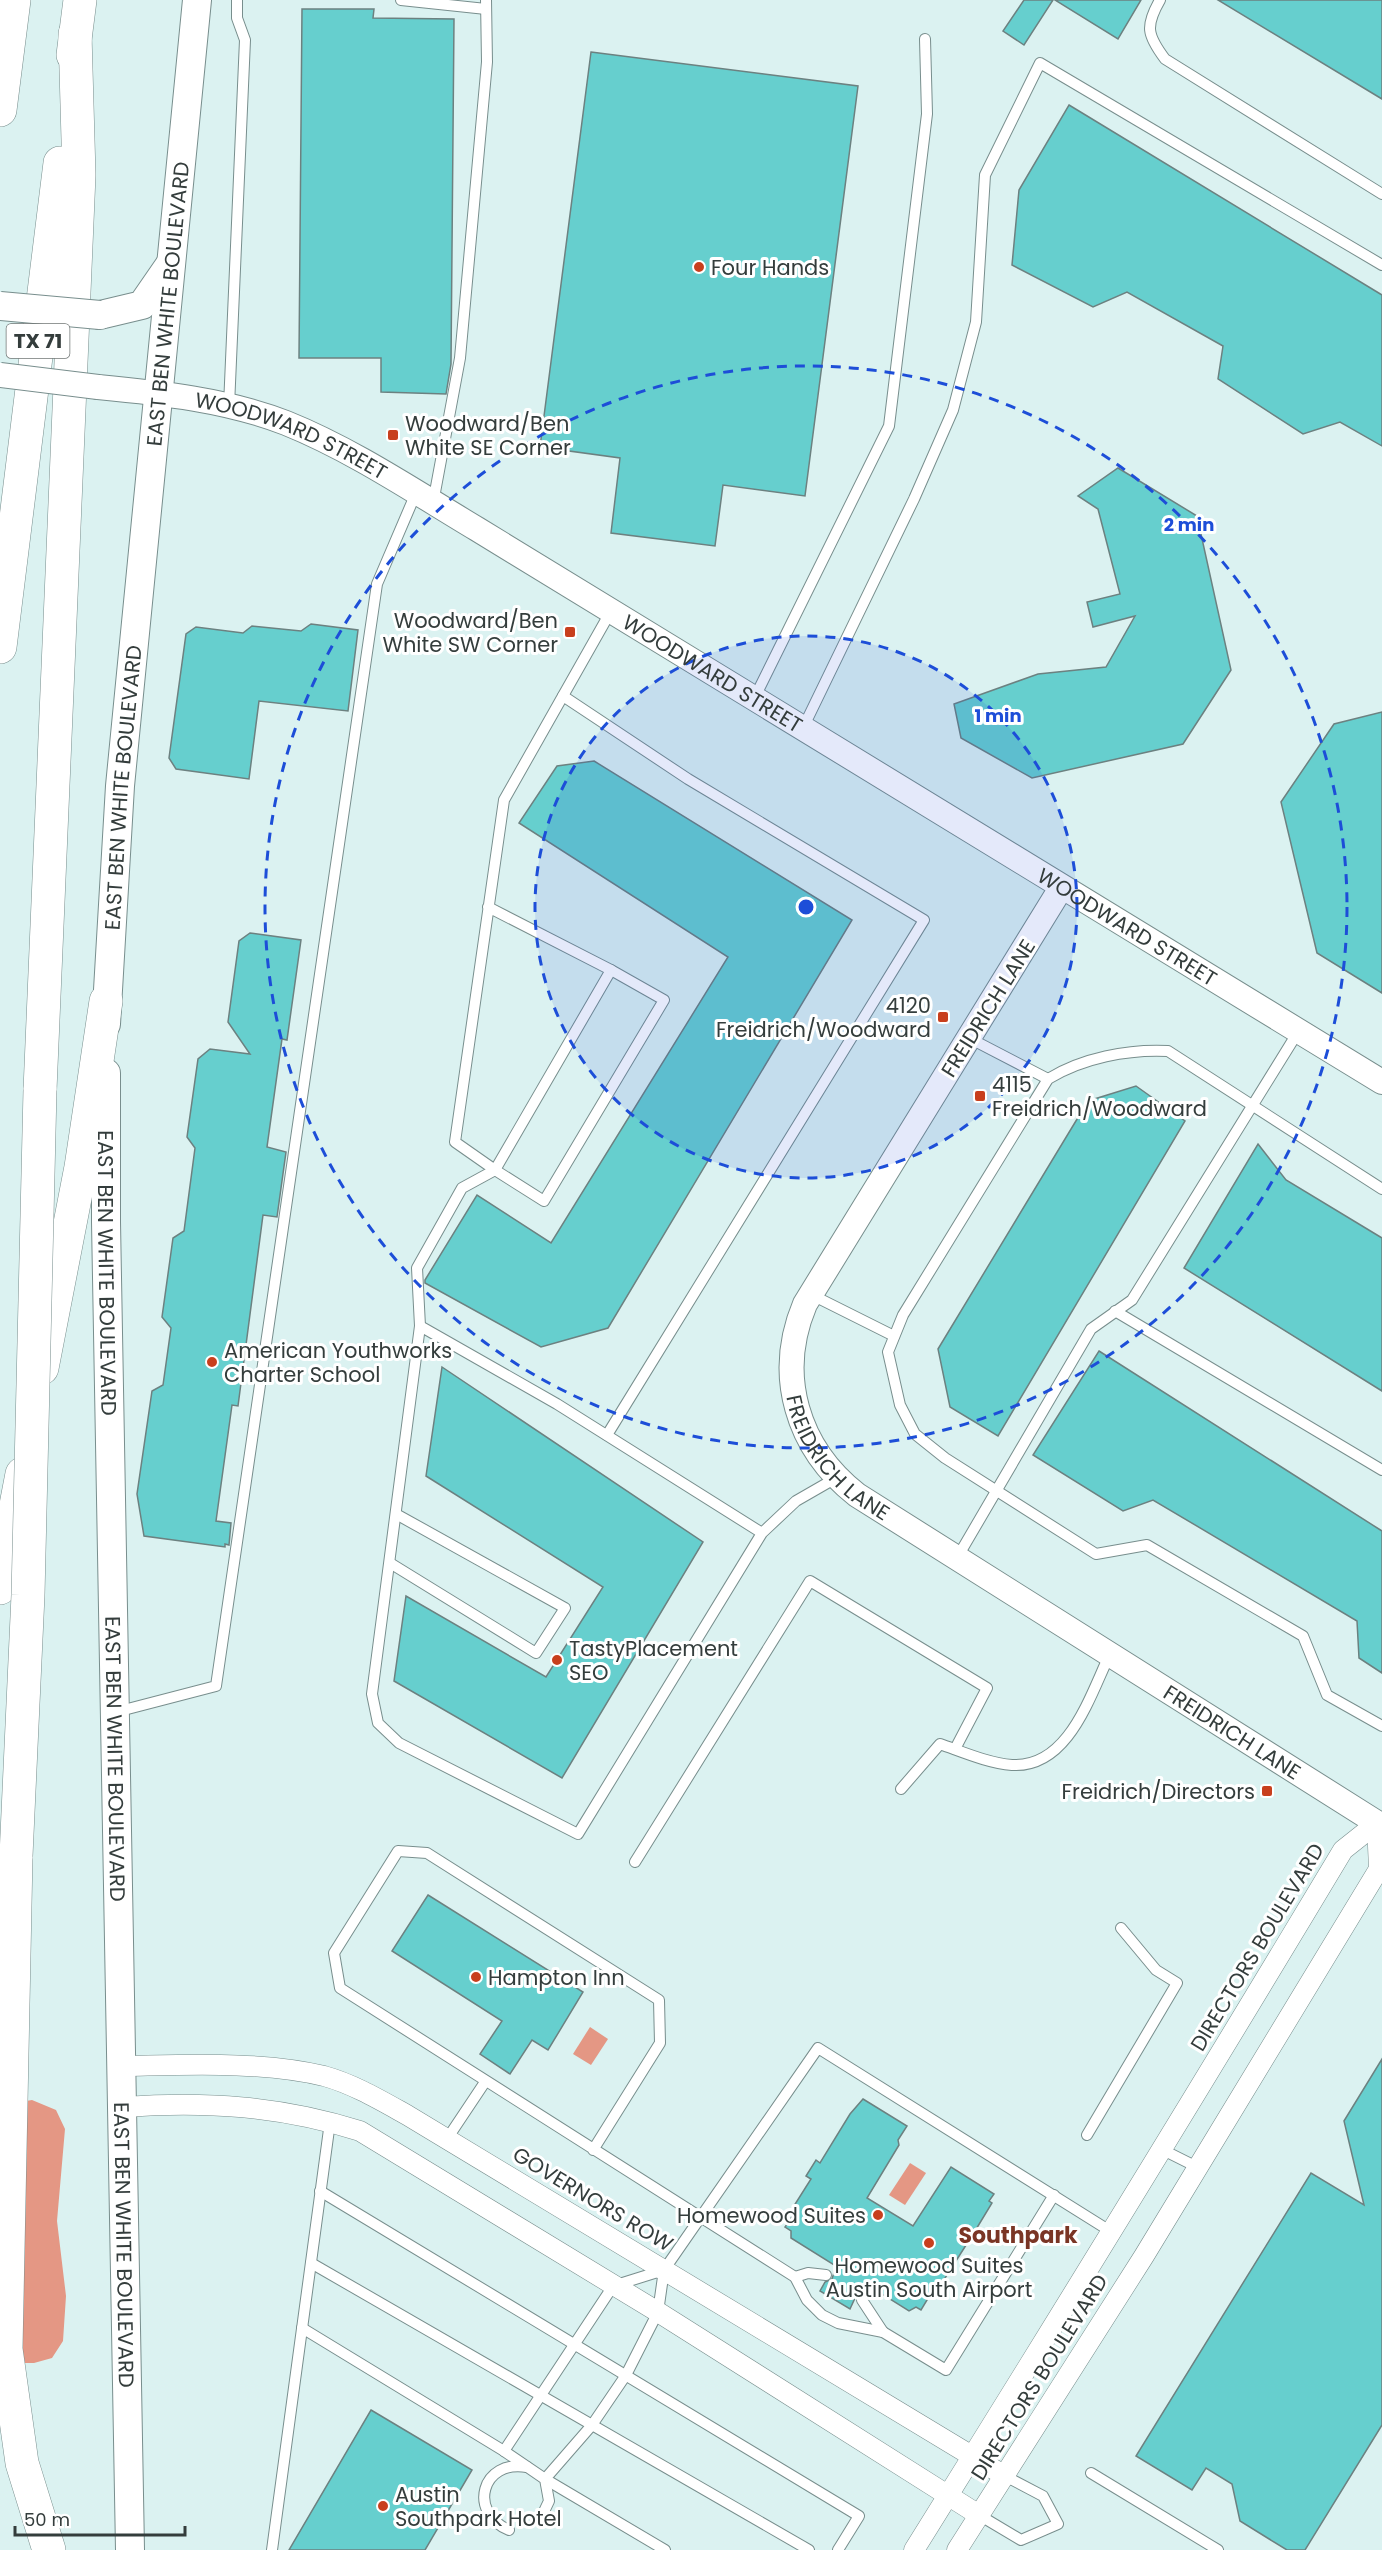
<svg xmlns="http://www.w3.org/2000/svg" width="1382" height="2550" font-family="Poppins,sans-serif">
	<rect width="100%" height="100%" fill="#dbf2f1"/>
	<!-- water -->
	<g fill="#e49784">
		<path d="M590 2027 608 2039 591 2065 573 2054Z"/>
		<path d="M32 2100 56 2110 65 2129 57 2221 66 2296 63 2341 52 2358 34 2363H16L7 2104Z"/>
		<path d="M910 2163 926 2173 905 2205 889 2195Z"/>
	</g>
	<!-- building -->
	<g fill="#66cfce" stroke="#6c8180" stroke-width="1.5">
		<path d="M1024 0H1053L1024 45 1003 31Z"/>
		<path d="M1055 0H1141L1118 39Z"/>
		<path d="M1218 0H1382V99Z"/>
		<path d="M302 9H374L373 18 454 19 451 364 446 394 381 392V358H299Z"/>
		<path d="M591 52 858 86 805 496 723 485 715 546 611 533 620 458 540 447Z"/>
		<path d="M1069 105 1382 295V446L1340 422 1303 434 1218 379 1223 346 1127 292 1093 307 1012 265 1019 190Z"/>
		<path d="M1118 468 1197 516 1231 670 1183 744 1032 778 961 738 954 704 1038 674 1106 667 1135 616 1093 627 1087 602 1120 594 1098 509 1078 496Z"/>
		<path d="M311 624 358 630 348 711 259 701 249 779 176 769 169 758 186 634 196 627 243 633 252 626 301 631Z"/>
		<path d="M1382 712V993L1317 953 1281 802 1334 724Z"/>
		<path d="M594 761 852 920 608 1328 541 1347 425 1283V1280L477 1195 551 1243 728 957 519 823 557 766Z"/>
		<path d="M250 933 301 940 287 1040 282 1039 267 1147 286 1152 277 1217 263 1215 238 1406 232 1405 216 1521 231 1523 229 1545 225 1544V1547L144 1536 137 1494 152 1391 163 1385 171 1328 162 1317 173 1238 184 1231 195 1148 187 1137 198 1059 210 1049 250 1054 228 1022 239 941Z"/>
		<path d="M1136 1086 1185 1121 998 1436 950 1407 938 1349 1088 1101Z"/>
		<path d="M1258 1144 1286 1180 1382 1238V1391L1184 1268Z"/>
		<path d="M1099 1351 1382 1531V1673L1359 1658 1357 1621 1153 1500 1123 1511 1033 1455Z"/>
		<path d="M442 1367 703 1542 562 1778 394 1681 406 1596 546 1677 603 1587 426 1476Z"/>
		<path d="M428 1895 583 1992 548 2050 532 2040 510 2074 480 2054 502 2021 392 1951Z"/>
		<path d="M1382 2059V2425L1305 2550H1287L1240 2521 1232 2484 1206 2468 1192 2490 1136 2456 1311 2173 1364 2205 1344 2121Z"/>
		<path d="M863 2099 907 2126 898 2140 899 2145 867 2198 913 2226 951 2167 994 2194 989 2201 992 2203 975 2231 933 2297 930 2295 921 2310 916 2307 909 2311 866 2284 856 2296 850 2309 820 2291 825 2282 832 2279 836 2266 791 2238V2231L785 2227 796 2211 792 2209 811 2179 806 2176 816 2160 820 2163 850 2114Z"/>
		<path d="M371 2410 472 2470 425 2550H289Z"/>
	</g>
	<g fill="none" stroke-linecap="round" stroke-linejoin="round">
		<!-- service casing -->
		<g stroke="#788e8d" stroke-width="12">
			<g id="service">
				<path d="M401 0 486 9"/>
				<path d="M1160 0C1145 26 1147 35 1165 59L1382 194"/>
				<path d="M229 406 245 40 237 18V0"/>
				<path d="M433 503 460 358 487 62 486 0"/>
				<path d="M563 696 688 779 924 920 607 1435"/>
				<path d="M754 699 889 426 927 114 925 39"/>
				<path d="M803 728 914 499 953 410 976 322 985 175 1040 63 1382 265"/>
				<path d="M488 907 611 970 495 1170 455 1142 504 800 611 611"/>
				<path d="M969 1038 1048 1079"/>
				<path d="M1382 1189 1168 1051C1128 1049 1082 1058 1048 1079L903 1315 888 1352 900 1405 915 1434 945 1458 1096 1554 1147 1545 1303 1636 1327 1695 1382 1726"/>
				<path d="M810 1294 894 1336"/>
				<path d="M1115 1311 1382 1470"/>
				<path d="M420 1326 417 1268 462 1188 495 1170 544 1201 664 1000 611 970"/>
				<path d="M762 1533 557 1404 420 1326 372 1694 378 1723 399 1743 578 1834 762 1533 796 1501 836 1478"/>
				<path d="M957 1558 1091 1329 1132 1300 1298 1032"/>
				<path d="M390 1563 536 1653 565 1608 396 1514"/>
				<path d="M116 1712 216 1686 377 584 416 493"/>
				<path d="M901 1789 940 1744C963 1752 988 1763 1012 1765 1069 1768 1090 1695 1110 1654"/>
				<path d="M635 1862 810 1581 987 1688 955 1749"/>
				<path d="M1087 2135 1177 1983 1156 1970 1121 1928"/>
				<path d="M447 2139 485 2082"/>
				<path d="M593 2150 660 2043 659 2000 427 1853 398 1851 334 1953 340 1988 795 2277 807 2300 822 2315 838 2323 883 2332 946 2370 1054 2195"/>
				<path d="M1163 2150 1197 2167"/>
				<path d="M320 2191 859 2516 838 2550"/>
				<path d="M311 2263 809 2550"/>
				<path d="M795 2277 808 2273 826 2275"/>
				<path d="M862 2300 883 2332"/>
				<path d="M302 2328 504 2451 545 2479 549 2501 540 2520"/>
				<path d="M504 2451 613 2286 664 2270"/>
				<path d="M1091 2473 1218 2550"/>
				<path d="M979 2515 1021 2540 1058 2524 1043 2496 1005 2476"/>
				<path d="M509 2530C467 2512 482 2459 527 2467"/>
				<path d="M272 2550 330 2122"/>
				<path d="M665 2550 545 2479 592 2425 626 2375 658 2312 664 2270 818 2048 1110 2231"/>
			</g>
		</g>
		<!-- minor casing -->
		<g stroke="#788e8d" stroke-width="21">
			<g id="minor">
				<path d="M123 2066C186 2065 262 2061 324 2076 353 2084 380 2100 407 2115L1005 2476"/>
				<path d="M124 2107C206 2101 281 2106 360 2131L658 2312 979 2515"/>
				<path d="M914 2550C1059 2318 1202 2085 1343 1850L1377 1823"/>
				<path d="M957 2550 1144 2256 1379 1869 1377 1823"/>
			</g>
		</g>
		<!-- tertiary casing -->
		<g stroke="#788e8d" stroke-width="26">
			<g id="tertiary">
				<path id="s1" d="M98 387C161 393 227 400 286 423 353 450 415 492 477 529L1382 1082"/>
				<path id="s2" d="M1061 888 805 1304C775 1375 797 1448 857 1495L1382 1826"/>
			</g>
		</g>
		<!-- secondary casing -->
		<g stroke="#788e8d" stroke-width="30">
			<g id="secondary">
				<path d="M100 315 142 305 171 263"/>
				<path id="s3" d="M106 1024 120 786 197 0"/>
				<path id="s4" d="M106 1073V1222L130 2550"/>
			</g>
		</g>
		<!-- motorway casing -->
		<g stroke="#788e8d" stroke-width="34">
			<g id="motorway">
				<path d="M73 55 80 0"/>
				<path d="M0 110 14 0"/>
				<path d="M0 647 60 163"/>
				<path d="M40 1090 79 175 75 34"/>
				<path d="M42 1368 81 1167 106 1001"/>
				<path d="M0 1588 22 1474"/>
				<path d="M16 1856 6 2349 22 2463 49 2550"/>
			</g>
		</g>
		<!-- service -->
		<use href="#service" stroke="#fff" stroke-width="10"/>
		<!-- minor -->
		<use href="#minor" stroke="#fff" stroke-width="20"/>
		<!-- tertiary -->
		<use href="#tertiary" stroke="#fff" stroke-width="24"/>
		<!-- secondary -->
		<use href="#secondary" stroke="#fff" stroke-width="28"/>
		<!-- motorway -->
		<use href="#motorway" stroke="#fff" stroke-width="33"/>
		<!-- tertiary-bridge casing -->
		<g stroke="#788e8d" stroke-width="26" stroke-linecap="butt">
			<path id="tertiary-bridge" d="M0 375 98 387"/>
		</g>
		<!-- secondary-bridge casing -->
		<g stroke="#788e8d" stroke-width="30" stroke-linecap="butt">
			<path id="secondary-bridge" d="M0 306 100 315"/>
		</g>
		<!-- motorway-bridge casing -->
		<g stroke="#788e8d" stroke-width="34" stroke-linecap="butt">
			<path id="motorway-bridge" d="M16 1856 28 1595 40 1090"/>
		</g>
		<!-- tertiary-bridge -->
		<use href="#tertiary-bridge" stroke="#fff" stroke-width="24"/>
		<!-- secondary-bridge -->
		<use href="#secondary-bridge" stroke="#fff" stroke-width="28"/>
		<!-- motorway-bridge -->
		<use href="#motorway-bridge" stroke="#fff" stroke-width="33"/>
	</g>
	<!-- distance rings -->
	<circle cx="806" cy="907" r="271" fill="#1d4ed8" fill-opacity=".12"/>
	<g fill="none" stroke="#1d4ed8" stroke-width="3" stroke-dasharray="10 8">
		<circle cx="806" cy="907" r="271"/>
		<circle cx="806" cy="907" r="541"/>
	</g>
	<!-- markers -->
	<g fill="#c83f1d" stroke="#fff" stroke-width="2">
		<circle cx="699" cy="267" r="6"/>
		<rect x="387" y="429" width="12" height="12" rx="3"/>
		<rect x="564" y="626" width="12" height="12" rx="3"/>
		<rect x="937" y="1011" width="12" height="12" rx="3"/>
		<rect x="974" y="1090" width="12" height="12" rx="3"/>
		<circle cx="212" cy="1362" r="6"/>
		<circle cx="557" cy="1660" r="6"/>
		<rect x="1261" y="1785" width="12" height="12" rx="3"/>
		<circle cx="476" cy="1977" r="6"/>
		<circle cx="878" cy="2215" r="6"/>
		<circle cx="929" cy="2243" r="6"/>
		<circle cx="383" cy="2506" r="6"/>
	</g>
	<g text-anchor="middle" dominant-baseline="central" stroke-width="6" stroke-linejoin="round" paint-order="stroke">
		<!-- shield labels -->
		<rect fill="#fff" stroke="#717776" stroke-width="1.5" x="6.5" y="324" width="63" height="34" rx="4.5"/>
		<g font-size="20" font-weight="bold" fill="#343d3c">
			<text x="38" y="341">TX 71</text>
		</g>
		<!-- poi labels -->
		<g font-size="21" fill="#343d3c" stroke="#fff" text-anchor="start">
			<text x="711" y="267">Four Hands</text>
			<text x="405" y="423">Woodward/Ben<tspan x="405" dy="24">White SE Corner</tspan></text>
			<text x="558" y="620" text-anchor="end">Woodward/Ben<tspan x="558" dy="24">White SW Corner</tspan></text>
			<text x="931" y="1005" text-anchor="end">4120<tspan x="931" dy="24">Freidrich/Woodward</tspan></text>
			<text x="992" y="1084">4115<tspan x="992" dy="24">Freidrich/Woodward</tspan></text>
			<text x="224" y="1350">American Youthworks<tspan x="224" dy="24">Charter School</tspan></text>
			<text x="569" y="1648">TastyPlacement<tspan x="569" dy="24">SEO</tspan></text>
			<text x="1255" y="1791" text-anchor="end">Freidrich/Directors</text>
			<text x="488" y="1977">Hampton Inn</text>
			<text x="866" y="2215" text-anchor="end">Homewood Suites</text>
			<text x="929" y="2265" text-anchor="middle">Homewood Suites<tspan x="929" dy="24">Austin South Airport</tspan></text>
			<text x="395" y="2494">Austin<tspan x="395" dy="24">Southpark Hotel</tspan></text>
		</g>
		<!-- street labels -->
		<g font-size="21" fill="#343d3c" stroke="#fff">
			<text stroke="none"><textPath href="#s3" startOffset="723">EAST BEN WHITE BOULEVARD</textPath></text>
			<text stroke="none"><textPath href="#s1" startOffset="201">WOODWARD STREET</textPath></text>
			<text stroke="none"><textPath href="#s1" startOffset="687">WOODWARD STREET</textPath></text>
			<text stroke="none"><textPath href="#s3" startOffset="237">EAST BEN WHITE BOULEVARD</textPath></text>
			<text stroke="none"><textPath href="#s1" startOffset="1173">WOODWARD STREET</textPath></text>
			<text transform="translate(988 1008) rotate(-58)">FREIDRICH LANE</text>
			<text stroke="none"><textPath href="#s4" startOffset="200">EAST BEN WHITE BOULEVARD</textPath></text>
			<text stroke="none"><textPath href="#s2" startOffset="660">FREIDRICH LANE</textPath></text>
			<text stroke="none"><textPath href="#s2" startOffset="1146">FREIDRICH LANE</textPath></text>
			<text stroke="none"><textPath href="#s4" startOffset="686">EAST BEN WHITE BOULEVARD</textPath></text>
			<text transform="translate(1257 1947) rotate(-59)">DIRECTORS BOULEVARD</text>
			<text transform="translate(593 2199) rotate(31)">GOVERNORS ROW</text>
			<text stroke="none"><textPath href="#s4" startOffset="1172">EAST BEN WHITE BOULEVARD</textPath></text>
			<text transform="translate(1039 2377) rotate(-58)">DIRECTORS BOULEVARD</text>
		</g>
		<!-- neighbourhood labels -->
		<g font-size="22" font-weight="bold" fill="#7a3525" stroke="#fff">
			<text x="1018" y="2235">Southpark</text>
		</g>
	</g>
	<circle cx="806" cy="907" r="9" fill="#1d4ed8" stroke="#fff" stroke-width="3"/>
	<g font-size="18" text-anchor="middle" font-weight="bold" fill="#1d4ed8" stroke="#fff" stroke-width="6" stroke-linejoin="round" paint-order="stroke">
		<text x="1189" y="531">2 min</text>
		<text x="998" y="722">1 min</text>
	</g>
	<!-- scale -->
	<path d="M15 2526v9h170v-9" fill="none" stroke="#343d3c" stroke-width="3"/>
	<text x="24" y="2526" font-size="18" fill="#343d3c" stroke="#ffffff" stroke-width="4.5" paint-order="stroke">50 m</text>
</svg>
